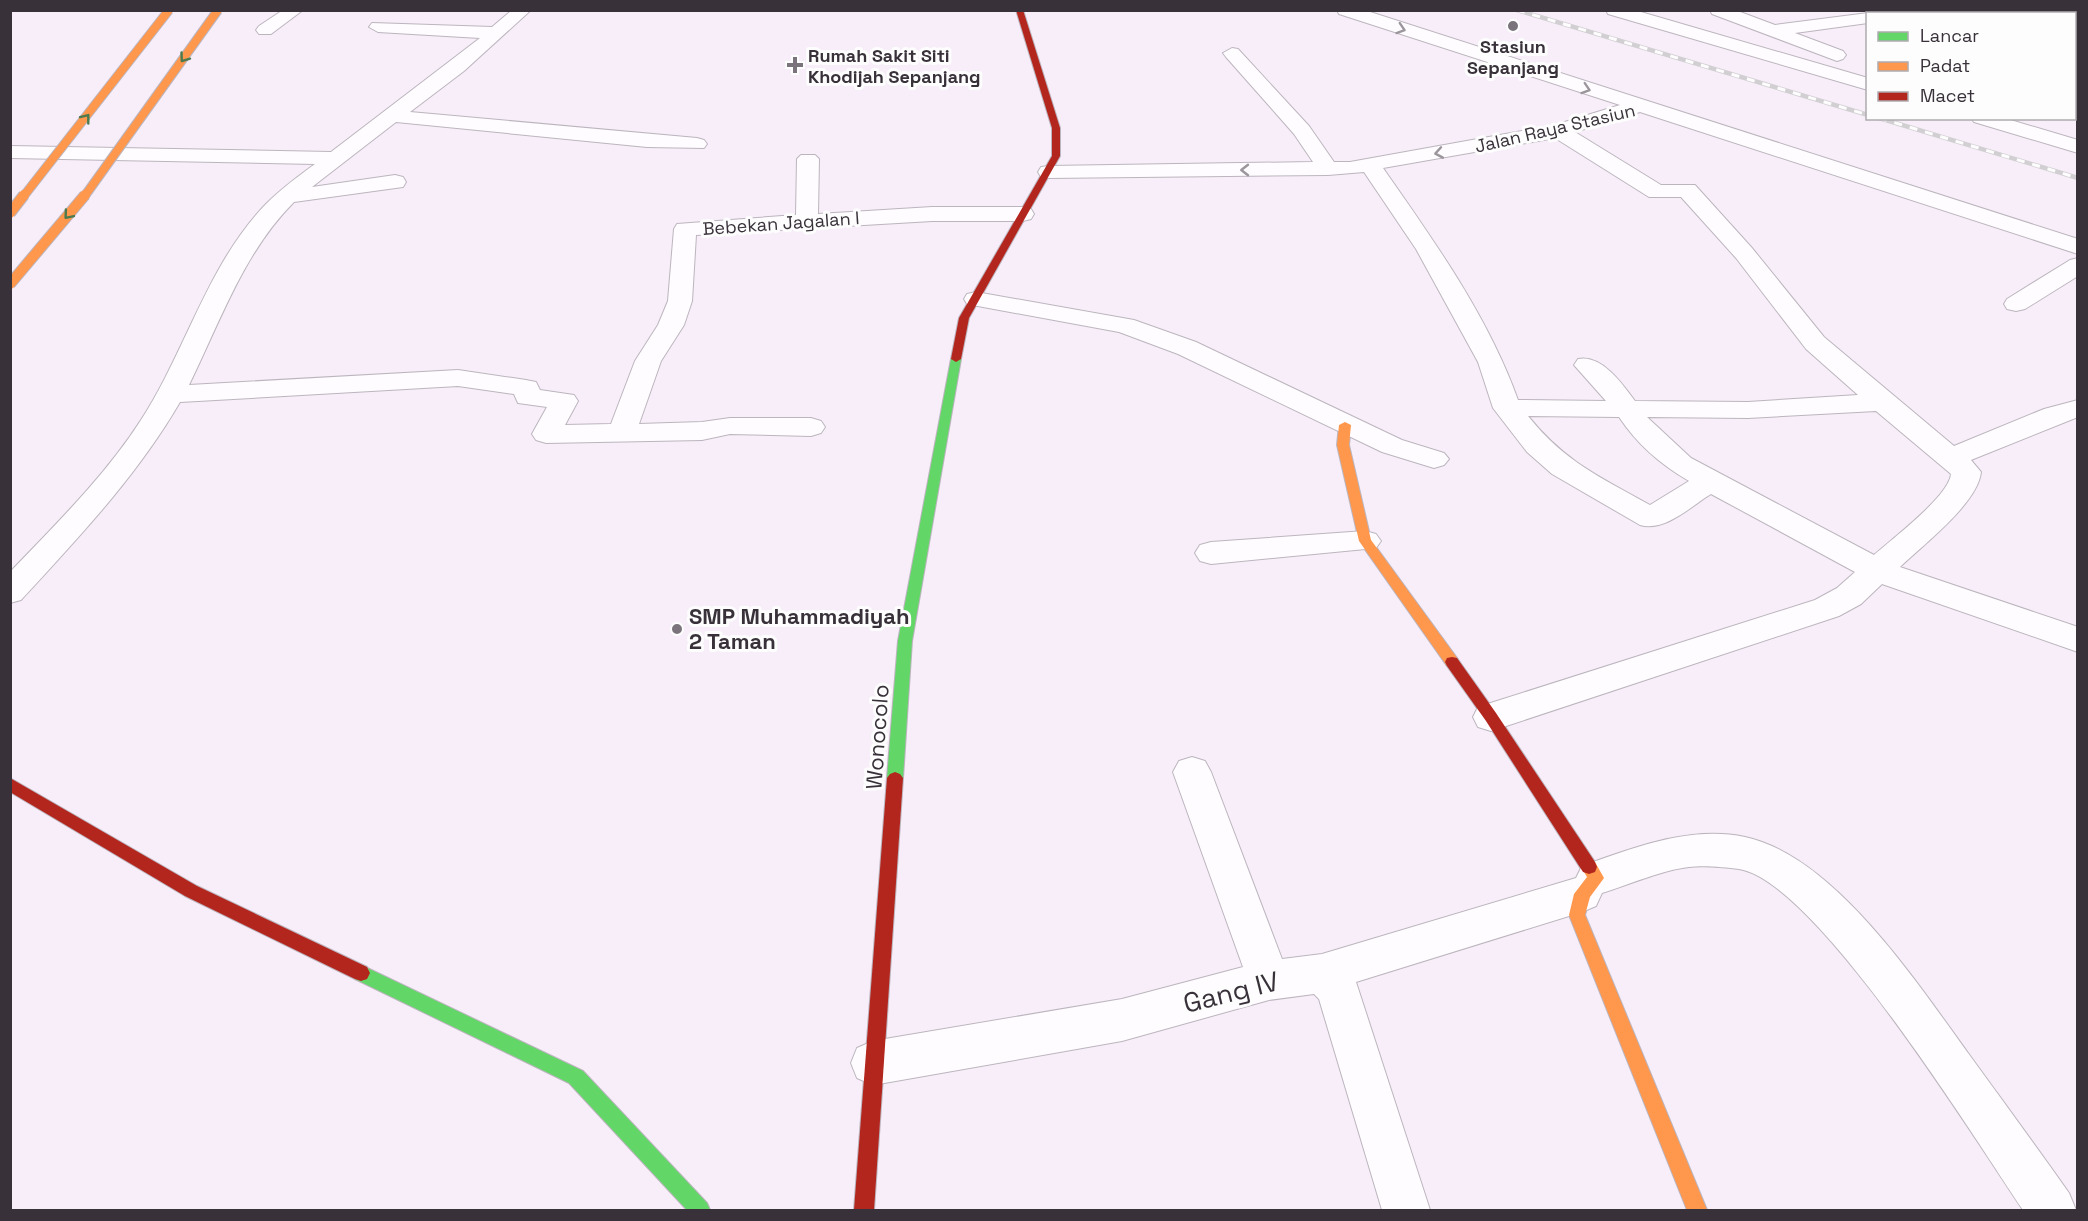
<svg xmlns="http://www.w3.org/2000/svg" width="2088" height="1221" font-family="'Space Grotesk',sans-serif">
	<rect width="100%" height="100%" fill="#f7eef9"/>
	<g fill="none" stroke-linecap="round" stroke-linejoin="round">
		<!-- street casing -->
		<g stroke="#bcb5be" stroke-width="2">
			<g id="street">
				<path d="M283 10H303L271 34H259L256 30 259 26Z"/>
				<path d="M512 10H531L464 71 410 112 697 138 704 140 707 144 704 148 647 147 396 122 312 187 395 175 403 177 406 182 403 187 294 202C243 253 220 322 189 385L458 370 526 380 536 382 540 390 574 395 578 401 565 425 611 424 635 361 658 325 668 301 674 229 677 224 796 215 797 159 801 155H815L819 159 818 214 932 207H1023L1031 209 1034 214 1031 219 1023 221H932L696 235 692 301 684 325 661 361 639 424 702 422 730 418H811L821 421 825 427 821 433 811 436 730 434 702 440 546 443 536 440 532 434 547 407 518 403 514 394 458 386 180 402C137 476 79 537 21 600L10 603V572C56 524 105 476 141 420 186 351 207 265 266 204 281 189 297 177 315 164L10 158V146L331 152 480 38 378 32 369 27 372 23 492 27Z"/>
				<path d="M1337 10H1364L2078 239V254L1640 112 1575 132 1661 185H1695L1752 248 1824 337 1954 446 2044 409 2078 400V417L1971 460 1981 472C1978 503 1923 545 1900 567L2078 627V652L1882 584 1861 604 1839 616 1491 731 1478 727 1473 717 1478 707 1815 600 1837 588 1855 572 1711 494C1690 507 1665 532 1640 525L1552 474 1527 452 1493 408 1478 362 1416 249 1364 172 1328 175 1049 178 1041 177 1038 172 1041 167 1049 166 1313 162 1294 134 1226 57 1223 53 1232 48 1238 49 1309 126 1334 162H1350L1555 125 1620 105 1339 14ZM1555 138 1649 197H1681L1736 258 1806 349 1858 395 1748 402 1635 401C1622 383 1601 354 1578 359L1574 365 1606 401 1518 400C1488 316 1434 241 1383 168ZM1876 411 1951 474C1949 496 1892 539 1874 555L1691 458 1647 417 1748 418ZM1528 416 1619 417C1637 444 1661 465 1689 481L1650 505C1600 477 1565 462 1528 416Z"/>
				<path d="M1606 10H1634L1868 78V90L1608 14Z"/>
				<path d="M1710 10H1735L1775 25 1868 13 1871 14H1868V23L1795 33 1843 51 1846 55 1843 59 1837 61 1712 14Z"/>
				<path d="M1900 10H1937L1935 14H1898Z"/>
				<rect x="2074" y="49" width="4" height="12"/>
				<path d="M2074 97 2078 98V110L2074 109Z"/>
				<path d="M1971 118H2004L2078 140V153L1974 122Z"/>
				<path d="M2078 258V276L2025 309 2016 311 2007 309 2004 304 2007 299 2070 260Z"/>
				<path d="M976 292 1134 320 1196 342 1402 440 1444 453 1449 459 1444 465 1434 468 1382 452 1178 354 1119 332 967 304 964 299 967 294Z"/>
				<path d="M1365 531 1376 534 1381 541 1376 548 1211 564 1200 561 1195 553 1200 545 1211 542Z"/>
				<path d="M1192 757 1205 761 1211 772 1282 959 1322 954 1576 878 1582 866C1632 848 1691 825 1745 837 1834 856 1917 983 1968 1053 2002 1100 2036 1146 2069 1193L2076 1210H2023C1976 1141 1816 881 1739 869 1724 867 1703 865 1689 867 1662 870 1628 885 1602 893L1596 906 1582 912 1356 982 1430 1210H1382L1319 999 1314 994 1269 1000 1122 1041 873 1085 857 1078 851 1063 857 1048 873 1041 1122 999 1243 967 1173 772 1179 761Z"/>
			</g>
		</g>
		<!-- fast casing -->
		<g stroke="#bcb5be" stroke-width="2">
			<g id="fast">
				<path d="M956 356 961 359 912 641 903 778 900 782 895 784 890 782 887 778 898 641 951 359Z"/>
				<path d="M361 965 583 1071 707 1203 710 1210H687L569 1083 355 979 352 973 355 967Z"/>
			</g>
		</g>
		<!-- slow casing -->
		<g stroke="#bcb5be" stroke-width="2">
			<g id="slow">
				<path d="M1345 422 1351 425 1349 445 1371 540 1457 658 1459 662 1457 666H1447L1359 541 1337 445 1339 425Z"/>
				<path d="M1589 860 1595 862 1604 878 1590 897 1585 915 1707 1210H1687L1569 915 1574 894 1587 877 1581 867 1583 862Z"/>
			</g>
		</g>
		<!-- jam casing -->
		<g stroke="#bcb5be" stroke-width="2">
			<g id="jam">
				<path d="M1016 10H1023L1060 128V156L969 318 961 359 956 362 951 359 959 318 1052 156V128Z"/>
				<path d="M1452 657 1457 658 1496 713 1595 862 1597 867 1595 872 1589 874 1583 872 1486 721 1447 666 1445 662 1447 658Z"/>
				<path d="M895 772 900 774 903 778 874 1210H854L887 778 890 774Z"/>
				<path d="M10 778 197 886 367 967 370 973 367 979 361 981 355 979 185 896 10 792Z"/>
			</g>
		</g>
		<!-- street -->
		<use href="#street" fill="#fefcfe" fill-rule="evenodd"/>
		<!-- fast -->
		<use href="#fast" fill="#63d668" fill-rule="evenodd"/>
		<!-- slow -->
		<use href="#slow" fill="#ff974d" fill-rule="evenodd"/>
		<!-- jam -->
		<use href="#jam" fill="#b3261e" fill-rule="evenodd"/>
		<!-- rail casing -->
		<g stroke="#d2cfd2" stroke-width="4.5">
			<g id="rail">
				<path d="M1517 10 1868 115"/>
				<path d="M1879 118 2078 178"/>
			</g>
		</g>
		<!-- rail -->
		<use href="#rail" stroke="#fdfdfd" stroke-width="3" stroke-dasharray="8" stroke-linecap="butt"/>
		<!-- slow-bridge-far1 casing -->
		<g stroke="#bcb5be" stroke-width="10" stroke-linecap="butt">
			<g id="slow-bridge-far1">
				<path d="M23 197 169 10"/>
				<path d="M84 197 218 10"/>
			</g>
		</g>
		<!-- slow-bridge casing -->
		<g stroke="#bcb5be" stroke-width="12" stroke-linecap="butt">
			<g id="slow-bridge">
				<path d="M10 213 24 195"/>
				<path d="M10 284 85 195"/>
			</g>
		</g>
		<!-- slow-bridge-far1 -->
		<use href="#slow-bridge-far1" stroke="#ff974d" stroke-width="8"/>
		<!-- slow-bridge -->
		<use href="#slow-bridge" stroke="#ff974d" stroke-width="10"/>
	</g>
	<!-- one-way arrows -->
	<defs><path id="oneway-chevron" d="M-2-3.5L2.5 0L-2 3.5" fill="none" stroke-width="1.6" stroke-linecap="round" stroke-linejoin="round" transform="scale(1.5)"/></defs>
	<g stroke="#9b969c">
		<use href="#oneway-chevron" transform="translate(1401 29) rotate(18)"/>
		<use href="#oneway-chevron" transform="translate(1586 89) rotate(18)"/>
		<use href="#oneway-chevron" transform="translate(1439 153) rotate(170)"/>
		<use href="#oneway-chevron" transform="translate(1245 170) rotate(180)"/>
	</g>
	<g stroke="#4b7b4e">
		<use href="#oneway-chevron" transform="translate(184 58) rotate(126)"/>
		<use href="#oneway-chevron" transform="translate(86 118) rotate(-52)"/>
		<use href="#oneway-chevron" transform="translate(68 215) rotate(130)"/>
	</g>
	<!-- markers -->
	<g fill="#7b737c" stroke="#fdfdfd" stroke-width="2">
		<circle cx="1513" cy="26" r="6"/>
		<path d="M792 56h6v6h6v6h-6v6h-6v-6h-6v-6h6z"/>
		<circle cx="677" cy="629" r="6"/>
	</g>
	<g text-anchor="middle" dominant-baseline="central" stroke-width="6" stroke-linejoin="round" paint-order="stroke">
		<!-- far-poi labels -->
		<g font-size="18" font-weight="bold" fill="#383139" stroke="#fdfdfd">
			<text x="1513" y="46">Stasiun<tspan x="1513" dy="21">Sepanjang</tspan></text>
			<text x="808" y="55" text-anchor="start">Rumah Sakit Siti<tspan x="808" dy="21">Khodijah Sepanjang</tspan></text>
		</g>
		<!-- far-street labels -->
		<g font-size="18" fill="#383139" stroke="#fdfdfd">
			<text transform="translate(1555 128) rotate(-13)">Jalan Raya Stasiun</text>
			<text transform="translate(781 223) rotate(-4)">Bebekan Jagalan I</text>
		</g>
		<!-- poi labels -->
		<g font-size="22" font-weight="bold" fill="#383139" stroke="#fdfdfd" text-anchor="start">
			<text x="689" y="616">SMP Muhammadiyah<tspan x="689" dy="25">2 Taman</tspan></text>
		</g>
		<!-- street labels -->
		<g font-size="22" fill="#383139" stroke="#fdfdfd">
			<text transform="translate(877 737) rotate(-86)">Wonocolo</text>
		</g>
		<!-- near-street labels -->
		<g font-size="27" fill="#383139" stroke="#fdfdfd">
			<text transform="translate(1231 992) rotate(-14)">Gang IV</text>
		</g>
	</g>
	<!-- border -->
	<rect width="2088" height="1221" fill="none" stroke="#383139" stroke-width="24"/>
	<!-- legend -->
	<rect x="1866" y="12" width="210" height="108" fill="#fdfdfd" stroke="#aeabaf" stroke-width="1.5"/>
	<rect x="1878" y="32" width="30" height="9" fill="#63d668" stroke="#aeabaf" stroke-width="1.5"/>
	<text x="1920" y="42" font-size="18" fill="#383139">Lancar</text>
	<rect x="1878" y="62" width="30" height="9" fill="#ff974d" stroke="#aeabaf" stroke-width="1.5"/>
	<text x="1920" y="72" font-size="18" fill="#383139">Padat</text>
	<rect x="1878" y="92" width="30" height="9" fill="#b3261e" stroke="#aeabaf" stroke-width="1.5"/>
	<text x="1920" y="102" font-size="18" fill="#383139">Macet</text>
</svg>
